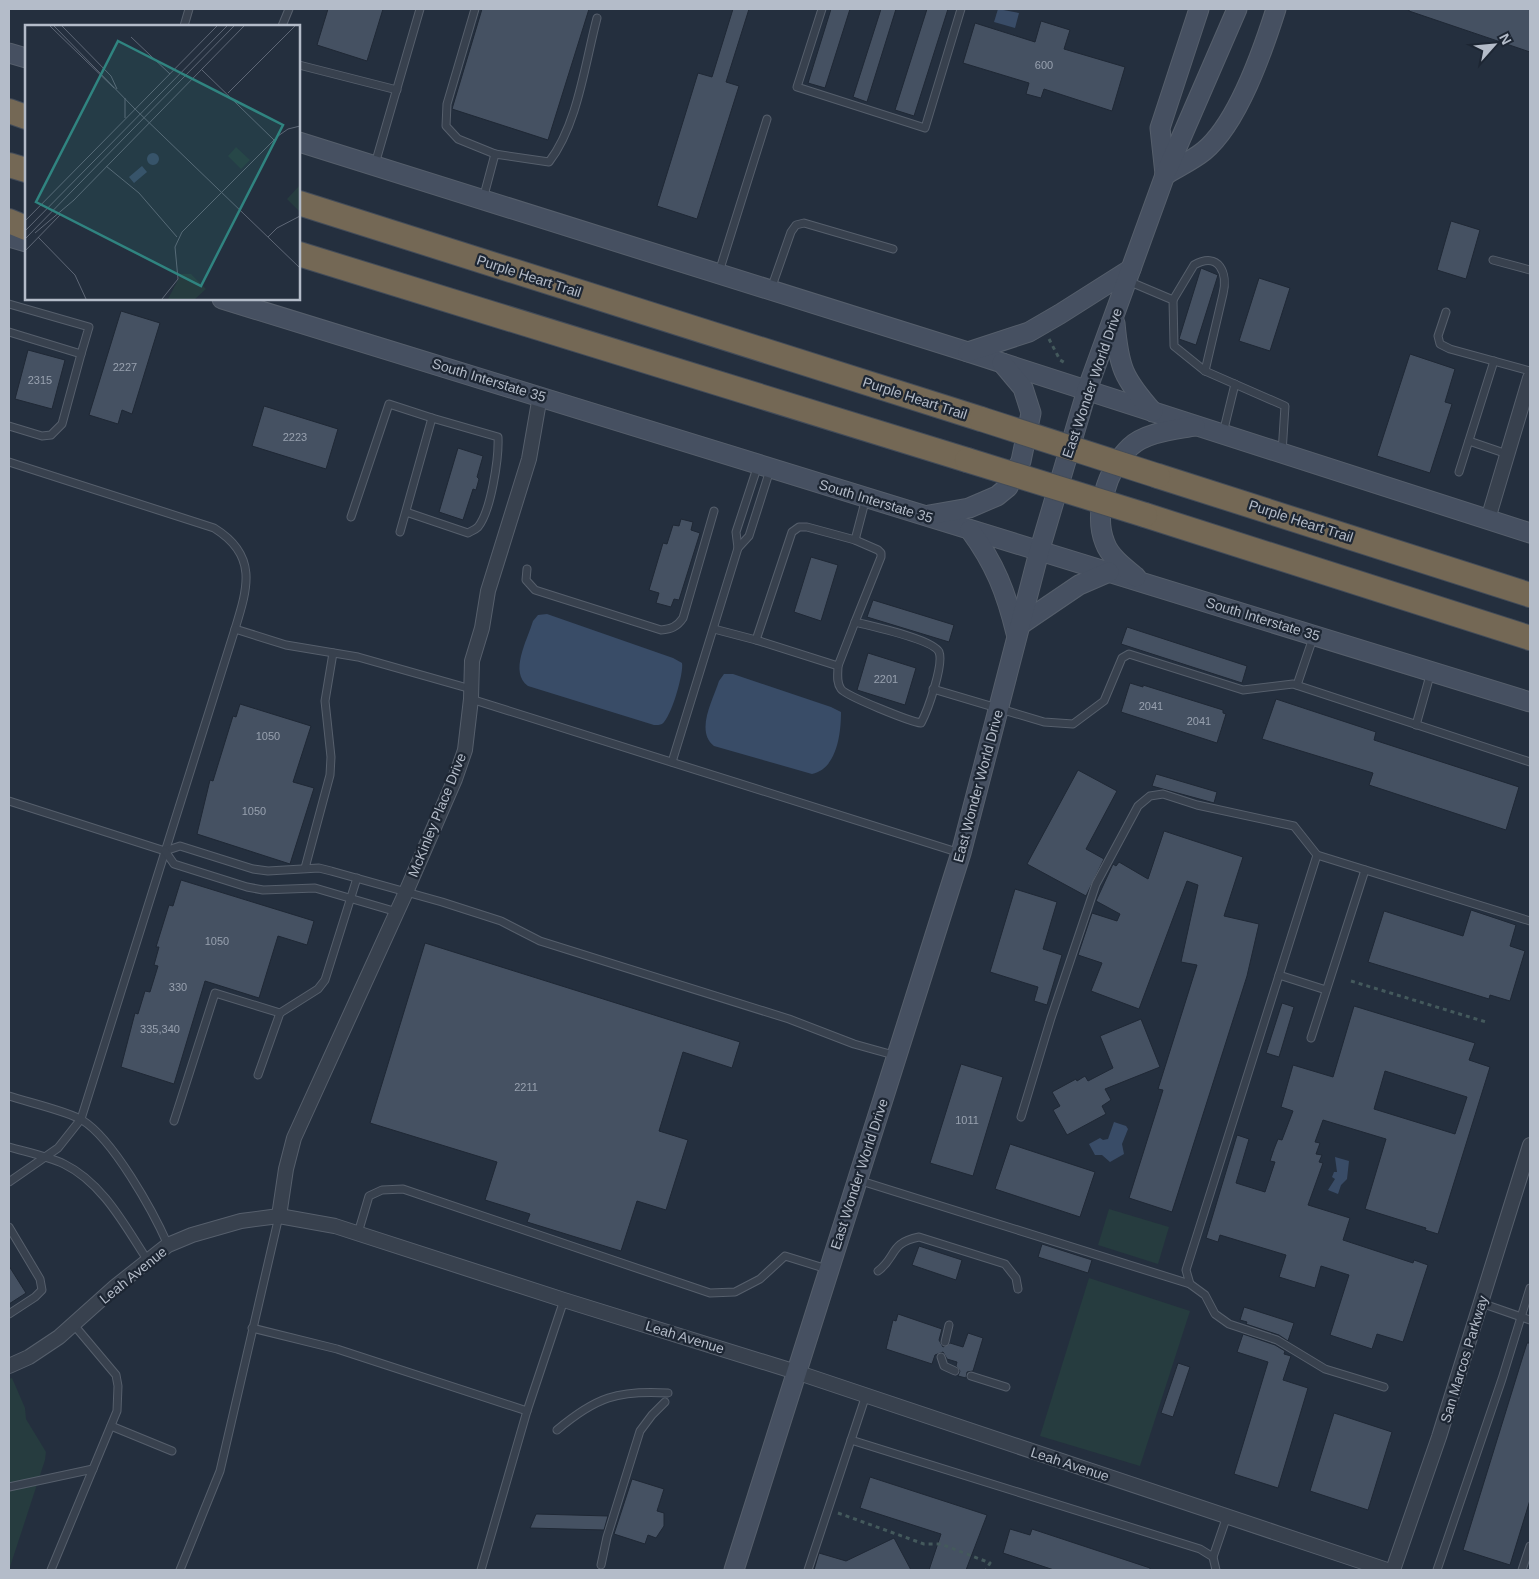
<svg xmlns="http://www.w3.org/2000/svg" width="1539" height="1579" font-family="Arial,sans-serif">
	<rect width="100%" height="100%" fill="#242f3e"/>
	<!-- grass -->
	<g fill="#263c3f">
		<path d="M1109 1209 1169 1227 1158 1264 1098 1245Z"/>
		<path d="M1089 1278 1190 1311 1140 1466 1040 1436Z"/>
		<path d="M12 1378 25 1408 26 1419 46 1452 45 1460 9 1570V1379Z"/>
	</g>
	<!-- water -->
	<g fill="#394c67">
		<path d="M998 9 1019 13 1015 28 994 22Z"/>
		<path d="M547 614 673 658 682 663C684 673 671 718 662 724 660 725 657 725 654 725L528 686C509 672 527 641 533 621L538 615Z"/>
		<path d="M724 674H733L831 707 841 712C841 733 837 769 812 774L714 746C695 731 713 700 719 681Z"/>
		<path d="M1114 1122 1126 1126 1128 1129 1122 1144 1124 1154 1110 1162 1102 1155H1095L1089 1144 1100 1138 1103 1140 1108 1139Z"/>
		<path d="M1335 1157 1349 1161 1347 1179 1341 1185 1338 1194 1328 1190 1335 1179 1332 1177 1334 1172H1337Z"/>
	</g>
	<!-- building -->
	<g fill="#455162" stroke="#1f2835" fill-rule="evenodd">
		<path d="M328 9H383L367 61 317 45Z"/>
		<path d="M482 9H589L548 140 452 109Z"/>
		<path d="M733 9H749L726 82 739 86 697 219 657 206 698 73 712 77Z"/>
		<path d="M831 9H850L825 88 808 83Z"/>
		<path d="M881 9H896L867 102 853 97Z"/>
		<path d="M927 9H948L914 116 895 110Z"/>
		<path d="M1409 9H1530V52L1409 11Z"/>
		<path d="M1041 21 1070 30 1064 49 1125 67 1112 111 1044 89 1041 98 1026 94 1029 83 963 63 975 23 1035 42Z"/>
		<path d="M1451 221 1480 230 1466 279 1437 270Z"/>
		<path d="M1201 268 1218 275 1196 345 1179 339Z"/>
		<path d="M1259 278 1290 288 1270 351 1239 341Z"/>
		<path d="M121 311 160 323 132 414 122 410 118 424 89 415Z"/>
		<path d="M28 350 65 360 52 409 15 399Z"/>
		<path d="M1410 354 1455 369 1445 402 1452 404 1430 473 1377 456Z"/>
		<path d="M264 406 338 429 326 469 252 446Z"/>
		<path d="M458 448 483 456 477 477 479 479 476 490 473 489 463 520 439 512Z"/>
		<path d="M681 519 693 522 691 530 700 533 679 600 674 599 671 607 656 603 659 593 649 590 663 543 667 544 673 525 679 526Z"/>
		<path d="M811 557 838 565 821 621 794 612Z"/>
		<path d="M873 600 954 625 949 642 867 617Z"/>
		<path d="M1127 627 1247 666 1242 683 1121 644Z"/>
		<path d="M868 653 916 668 905 705 857 690Z"/>
		<path d="M1130 683 1143 687V685L1223 710V713L1226 714 1217 743 1121 712Z"/>
		<path d="M1276 699 1376 732 1374 740 1519 787 1506 830 1369 785 1373 773 1262 739Z"/>
		<path d="M240 704 311 726 293 782 314 788 290 864 197 834 210 780 213 781 233 716 236 717Z"/>
		<path d="M1078 770 1117 791 1086 849 1104 859 1086 896 1027 864Z"/>
		<path d="M1156 774 1217 792 1214 803 1152 786Z"/>
		<path d="M1164 831 1243 857 1224 916 1259 924 1247 976 1172 1212 1129 1198 1163 1090 1158 1089 1197 965 1181 962 1198 885 1187 881 1139 1009 1091 991 1102 963 1078 955 1092 913 1117 921 1120 914 1096 901 1113 864 1116 866 1119 862 1148 879Z"/>
		<path d="M181 880 314 921 307 945 278 936 259 998 205 981 174 1084 121 1067 135 1013 138 1014 145 991 150 992 158 966 154 965 159 947H156L169 905 173 906Z"/>
		<path d="M1015 889 1057 902 1043 949 1062 955 1047 1005 1034 1001 1038 987 990 972Z"/>
		<path d="M1471 910 1516 925 1510 946 1525 951 1510 1001 1490 995 1489 999 1368 962 1384 911 1463 936Z"/>
		<path d="M425 943 740 1042 732 1068 683 1052 659 1131 688 1140 666 1210 637 1201 621 1251 527 1222 530 1214 485 1200 497 1162 370 1123Z"/>
		<path d="M1282 1003 1294 1007 1279 1057 1266 1053Z"/>
		<path d="M1354 1006 1475 1043 1469 1060 1490 1067 1438 1234 1425 1230 1426 1228 1365 1209 1386 1139 1323 1120 1315 1142 1320 1143 1316 1154 1322 1155 1319 1162 1323 1163 1308 1205 1350 1218 1343 1240 1413 1263 1414 1260 1428 1265 1403 1342 1377 1334 1372 1349 1330 1335 1349 1275 1321 1266 1315 1288 1279 1277 1286 1255 1220 1235 1218 1242 1206 1238 1237 1135 1249 1139 1236 1183 1265 1192 1275 1162 1270 1161 1274 1149 1278 1139 1282 1140 1293 1111 1281 1107 1293 1065 1333 1077ZM1385 1071 1467 1097 1455 1134 1374 1109Z"/>
		<path d="M1141 1019 1160 1067 1105 1089 1111 1100 1102 1106 1106 1114 1067 1135 1053 1110 1060 1106 1052 1092 1076 1079 1077 1081 1085 1076 1088 1081 1113 1068 1100 1036Z"/>
		<path d="M961 1064 1003 1077 973 1176 930 1163Z"/>
		<path d="M1010 1144 1095 1172 1080 1217 995 1189Z"/>
		<path d="M1042 1244 1092 1260 1088 1273 1038 1257Z"/>
		<path d="M919 1246 962 1260 956 1280 912 1265Z"/>
		<path d="M9 1266 26 1293 9 1304Z"/>
		<path d="M1244 1307 1294 1323 1288 1341 1279 1335 1246 1324 1247 1322 1240 1320Z"/>
		<path d="M898 1314 942 1329 939 1340 943 1347 950 1343 963 1347 968 1333 983 1338 973 1371 967 1372 966 1378 958 1376 960 1371 956 1366 957 1362 947 1359 943 1352 935 1355 932 1364 886 1349 893 1320 896 1321Z"/>
		<path d="M1243 1334 1275 1345 1285 1351 1284 1354 1291 1356 1283 1380 1308 1388 1278 1488 1234 1474 1268 1362 1237 1352Z"/>
		<path d="M1527 1343H1530V1500L1510 1565 1463 1550Z"/>
		<path d="M1178 1363 1190 1367 1173 1417 1161 1413Z"/>
		<path d="M1334 1413 1392 1432 1368 1510 1310 1491Z"/>
		<path d="M870 1477 987 1515 966 1570H929L941 1534 860 1508Z"/>
		<path d="M632 1479 664 1489 657 1511 664 1513V1526L656 1538 648 1535 645 1544 614 1534Z"/>
		<path d="M536 1514 608 1516 604 1530 530 1528Z"/>
		<path d="M1010 1529 1030 1535 1032 1529 1150 1568V1570H1054L1003 1553Z"/>
		<path d="M894 1538 911 1570H814L819 1553 846 1561Z"/>
	</g>
	<g fill="none" stroke-linecap="round" stroke-linejoin="round">
		<!-- lane casing -->
		<g stroke="#565f6c" stroke-width="9">
			<g id="lane">
				<path d="M475 9 447 104 446 126 458 139 495 154"/>
				<path d="M822 9 797 87 925 128 961 9"/>
				<path d="M184 26 189 9"/>
				<path d="M282 26 289 9"/>
				<path d="M299 65 397 90"/>
				<path d="M375 164 420 9"/>
				<path d="M483 199 495 154 549 162C578 124 585 63 597 18"/>
				<path d="M1493 260 1530 270"/>
				<path d="M719 272 767 119"/>
				<path d="M1128 281 1173 300 1174 346 1205 371 1285 406 1282 453"/>
				<path d="M771 289 791 232 796 225 804 223 893 249"/>
				<path d="M1173 300 1194 265C1219 251 1228 273 1223 294L1205 371"/>
				<path d="M9 304 89 327 81 354"/>
				<path d="M1446 312 1438 336 1440 344 1450 349 1530 371"/>
				<path d="M9 332 81 354 62 424 51 435 42 436 9 426"/>
				<path d="M1223 433 1235 384"/>
				<path d="M1469 441 1507 454"/>
				<path d="M9 462 214 528C258 555 248 587 235 629L81 1119 58 1148 9 1182"/>
				<path d="M1459 472 1494 361"/>
				<path d="M351 517 389 404 432 418"/>
				<path d="M400 532 432 418 498 437C499 458 491 511 478 527 475 530 471 531 468 533L406 512"/>
				<path d="M738 548 736 532 758 465"/>
				<path d="M527 569 526 580 535 590 661 630C671 629 677 627 683 618L714 511"/>
				<path d="M235 629 286 645 358 657 471 689"/>
				<path d="M714 629 756 640 792 532 799 527H807L855 540 866 498"/>
				<path d="M756 640 838 666C838 674 836 682 841 689 846 696 911 722 921 723 928 710 944 664 939 652 933 639 870 626 855 622L881 557V553L878 550 855 540"/>
				<path d="M838 666 855 622"/>
				<path d="M1297 685 1314 635"/>
				<path d="M933 689 1044 722 1073 724 1104 701 1122 658 1129 654 1243 690 1293 684 1530 762"/>
				<path d="M471 699 960 853"/>
				<path d="M1416 725 1431 672"/>
				<path d="M672 762 738 548 749 536 770 470"/>
				<path d="M9 801 165 851 180 846 253 869 268 871 319 868 331 871 442 902 501 921 540 941 789 1019 854 1044 897 1056"/>
				<path d="M165 851 174 864 247 887 263 890 315 888 397 912"/>
				<path d="M1317 855 1186 1270 1190 1284 1205 1295 1215 1314 1229 1324 1277 1340 1325 1369 1384 1387"/>
				<path d="M305 868 330 775 331 757 325 701 333 653"/>
				<path d="M1279 975 1326 990"/>
				<path d="M1311 1038 1365 870"/>
				<path d="M258 1075 280 1013 318 989 325 980 357 878"/>
				<path d="M9 1096C27 1102 67 1111 82 1120 113 1139 153 1211 168 1245"/>
				<path d="M1021 1117 1051 1018 1096 884 1138 806 1150 796 1163 794 1197 805 1294 826 1317 855 1530 921"/>
				<path d="M174 1121 215 993 280 1013"/>
				<path d="M9 1147C26 1152 47 1156 64 1164 103 1183 125 1226 148 1261"/>
				<path d="M858 1180 1190 1284"/>
				<path d="M9 1227 40 1279 42 1290 35 1297 9 1314"/>
				<path d="M358 1233 369 1196 382 1190 403 1189 710 1293 735 1292 760 1279 785 1256 827 1269"/>
				<path d="M878 1271C897 1257 889 1243 919 1237L1005 1264 1016 1278 1018 1289"/>
				<path d="M1481 1303 1530 1320"/>
				<path d="M252 1328 337 1349 527 1411"/>
				<path d="M945 1342 949 1325"/>
				<path d="M941 1357 944 1366 955 1371"/>
				<path d="M971 1376 1006 1387"/>
				<path d="M111 1426 172 1451"/>
				<path d="M557 1430C596 1397 618 1390 668 1393"/>
				<path d="M851 1440 1200 1549 1213 1557"/>
				<path d="M9 1487 93 1469"/>
				<path d="M601 1565 607 1537 640 1431 652 1415 665 1402"/>
				<path d="M51 1570 117 1411 118 1386 116 1375 74 1325"/>
				<path d="M180 1570 220 1471 279 1216"/>
				<path d="M481 1570 527 1411 564 1300"/>
				<path d="M808 1570 866 1395"/>
				<path d="M1216 1570 1213 1557 1227 1516"/>
				<path d="M1437 1570 1502 1379 1530 1288"/>
				<path d="M1522 1570 1530 1546"/>
			</g>
		</g>
		<!-- street casing -->
		<g stroke="#565f6c" stroke-width="16">
			<g id="street">
				<path d="M1488 519 1530 378"/>
				<path d="M279 1216 286 1169 294 1138 406 892 455 779 465 750 471 699 472 661 482 628 488 591 529 459 540 396"/>
				<path d="M9 1366 29 1357 59 1337 116 1286 168 1245 192 1235 241 1221 279 1216 335 1226 564 1300 796 1372 1387 1570"/>
				<path d="M1393 1570 1439 1437 1530 1145"/>
			</g>
		</g>
		<!-- secondary casing -->
		<g stroke="#565f6c" stroke-width="21">
			<g id="secondary">
				<path d="M9 53 26 58"/>
				<path d="M299 142 968 352 1530 533"/>
				<path d="M1165 174 1160 128 1199 9"/>
				<path d="M1165 175C1178 167 1193 160 1204 151 1238 123 1263 50 1276 9"/>
				<path d="M9 237 26 242"/>
				<path d="M222 299 1530 702"/>
				<path d="M1115 323C1119 368 1123 378 1153 412"/>
				<path d="M968 352 1029 332 1060 314 1131 269"/>
				<path d="M929 515 969 508 997 496 1008 487 1021 461 1031 413 1023 388 1002 363"/>
				<path d="M970 530C995 564 1006 592 1016 633"/>
				<path d="M1136 577C1125 568 1110 557 1105 543 1093 514 1107 469 1130 447 1146 432 1174 430 1195 426"/>
				<path d="M1020 625 1079 585 1109 572"/>
				<path d="M734 1570 961 853 1039 552 1087 390 1165 175 1237 9"/>
			</g>
		</g>
		<!-- highway casing -->
		<g stroke="#434c59" stroke-width="26">
			<g id="highway">
				<path d="M9 111 26 117"/>
				<path d="M9 165 26 170"/>
				<path d="M299 203 981 419"/>
				<path d="M9 221 26 228"/>
				<path d="M299 254 967 460"/>
				<path d="M1158 476 1530 595"/>
				<path d="M1145 515 1530 638"/>
			</g>
		</g>
		<!-- path -->
		<g stroke="#44595c" stroke-width="3" stroke-dasharray="4 4" stroke-linecap="butt">
			<path d="M1049 339 1060 360 1067 364"/>
			<path d="M1351 981 1486 1022"/>
			<path d="M838 1513 924 1544H941L990 1563 986 1570"/>
		</g>
		<!-- lane -->
		<use href="#lane" stroke="#38414e" stroke-width="7"/>
		<!-- street -->
		<use href="#street" stroke="#38414e" stroke-width="14"/>
		<!-- secondary -->
		<use href="#secondary" stroke="#465061" stroke-width="19"/>
		<!-- highway -->
		<use href="#highway" stroke="#746855" stroke-width="24"/>
		<!-- highway-bridge casing -->
		<g stroke="#434c59" stroke-width="26" stroke-linecap="butt">
			<g id="highway-bridge">
				<path d="M981 419 1158 476"/>
				<path d="M967 460 1145 515"/>
			</g>
		</g>
		<!-- highway-bridge -->
		<use href="#highway-bridge" stroke="#746855" stroke-width="24"/>
	</g>
	<g text-anchor="middle" dominant-baseline="central" stroke-width="4.5" stroke-linejoin="round" paint-order="stroke">
		<!-- number labels -->
		<g font-size="11" fill="#98a1af">
			<text x="1044" y="65">600</text>
			<text x="125" y="367">2227</text>
			<text x="40" y="380">2315</text>
			<text x="295" y="437">2223</text>
			<text x="886" y="679">2201</text>
			<text x="1151" y="706">2041</text>
			<text x="1199" y="721">2041</text>
			<text x="268" y="736">1050</text>
			<text x="254" y="811">1050</text>
			<text x="217" y="941">1050</text>
			<text x="178" y="987">330</text>
			<text x="160" y="1029">335,340</text>
			<text x="526" y="1087">2211</text>
			<text x="967" y="1120">1011</text>
		</g>
		<!-- street labels -->
		<g font-size="14" fill="#b4bcc9" stroke="#1d2633">
			<text transform="translate(529 276) rotate(18)">Purple Heart Trail</text>
			<text transform="translate(489 380) rotate(17)">South Interstate 35</text>
			<text transform="translate(1092 383) rotate(-71)">East Wonder World Drive</text>
			<text transform="translate(915 398) rotate(18)">Purple Heart Trail</text>
			<text transform="translate(876 501) rotate(17)">South Interstate 35</text>
			<text transform="translate(1301 521) rotate(18)">Purple Heart Trail</text>
			<text transform="translate(1263 619) rotate(17)">South Interstate 35</text>
			<text transform="translate(978 786) rotate(-75)">East Wonder World Drive</text>
			<text transform="translate(437 815) rotate(-68)">McKinley Place Drive</text>
			<text transform="translate(859 1174) rotate(-72)">East Wonder World Drive</text>
			<text transform="translate(133 1275) rotate(-39)">Leah Avenue</text>
			<text transform="translate(685 1337) rotate(17)">Leah Avenue</text>
			<text transform="translate(1464 1359) rotate(-73)">San Marcos Parkway</text>
			<text transform="translate(1070 1464) rotate(18)">Leah Avenue</text>
		</g>
	</g>
	<!-- overview -->
	<g transform="translate(25 25)">
		<rect width="275" height="275" fill="#242f3e"/>
		<path d="M211 122 225 135 216 144 203 131ZM275 160V187L262 174ZM156 249H166L181 264 170 274H143Z" fill="#263c3f"/>
		<path d="M122 134a6 6 0 1 1 12 0a6 6 0 1 1-12 0ZM117 141 122 147 109 158 104 152Z" fill="#394c67"/>
		<path fill="none" stroke="#5e6776" stroke-width="1" d="M25 1 89 63M29 1 110 84 275 243M37 1 86 51 92 64M106 12 145 49M177 45 249 115M203 68 270 1M100 73V93M81 141 114 168 152 212M48 176 219 1M0 196 192 1M0 206 202 1M10 208 49 175M13 212 50 250 61 274M243 212 252 203 275 191M0 214 209 1M0 226 36 189M137 274 153 254 150 222 157 207 253 111 263 104 275 101"/>
		<path fill="#308480" fill-opacity="0.15" stroke="#308480" stroke-width="2.5" d="M93 16 258 100 176 261 11 177Z"/>
		<rect width="275" height="275" fill="none" stroke="#b4bcc9" stroke-width="2.5"/>
	</g>
	<!-- border -->
	<rect width="1539" height="1579" fill="none" stroke="#b4bcc9" stroke-width="20"/>
	<!-- north arrow -->
	<g transform="translate(1494 45) rotate(63)" stroke="#1d2633" stroke-width="4" paint-order="stroke">
	<path d="M0-4L9 19L0 12L-9 19Z" fill="#b4bcc9"/>
	<text y="-8" font-size="14" font-weight="bold" text-anchor="middle" fill="#b4bcc9">N</text>
	</g>
</svg>
